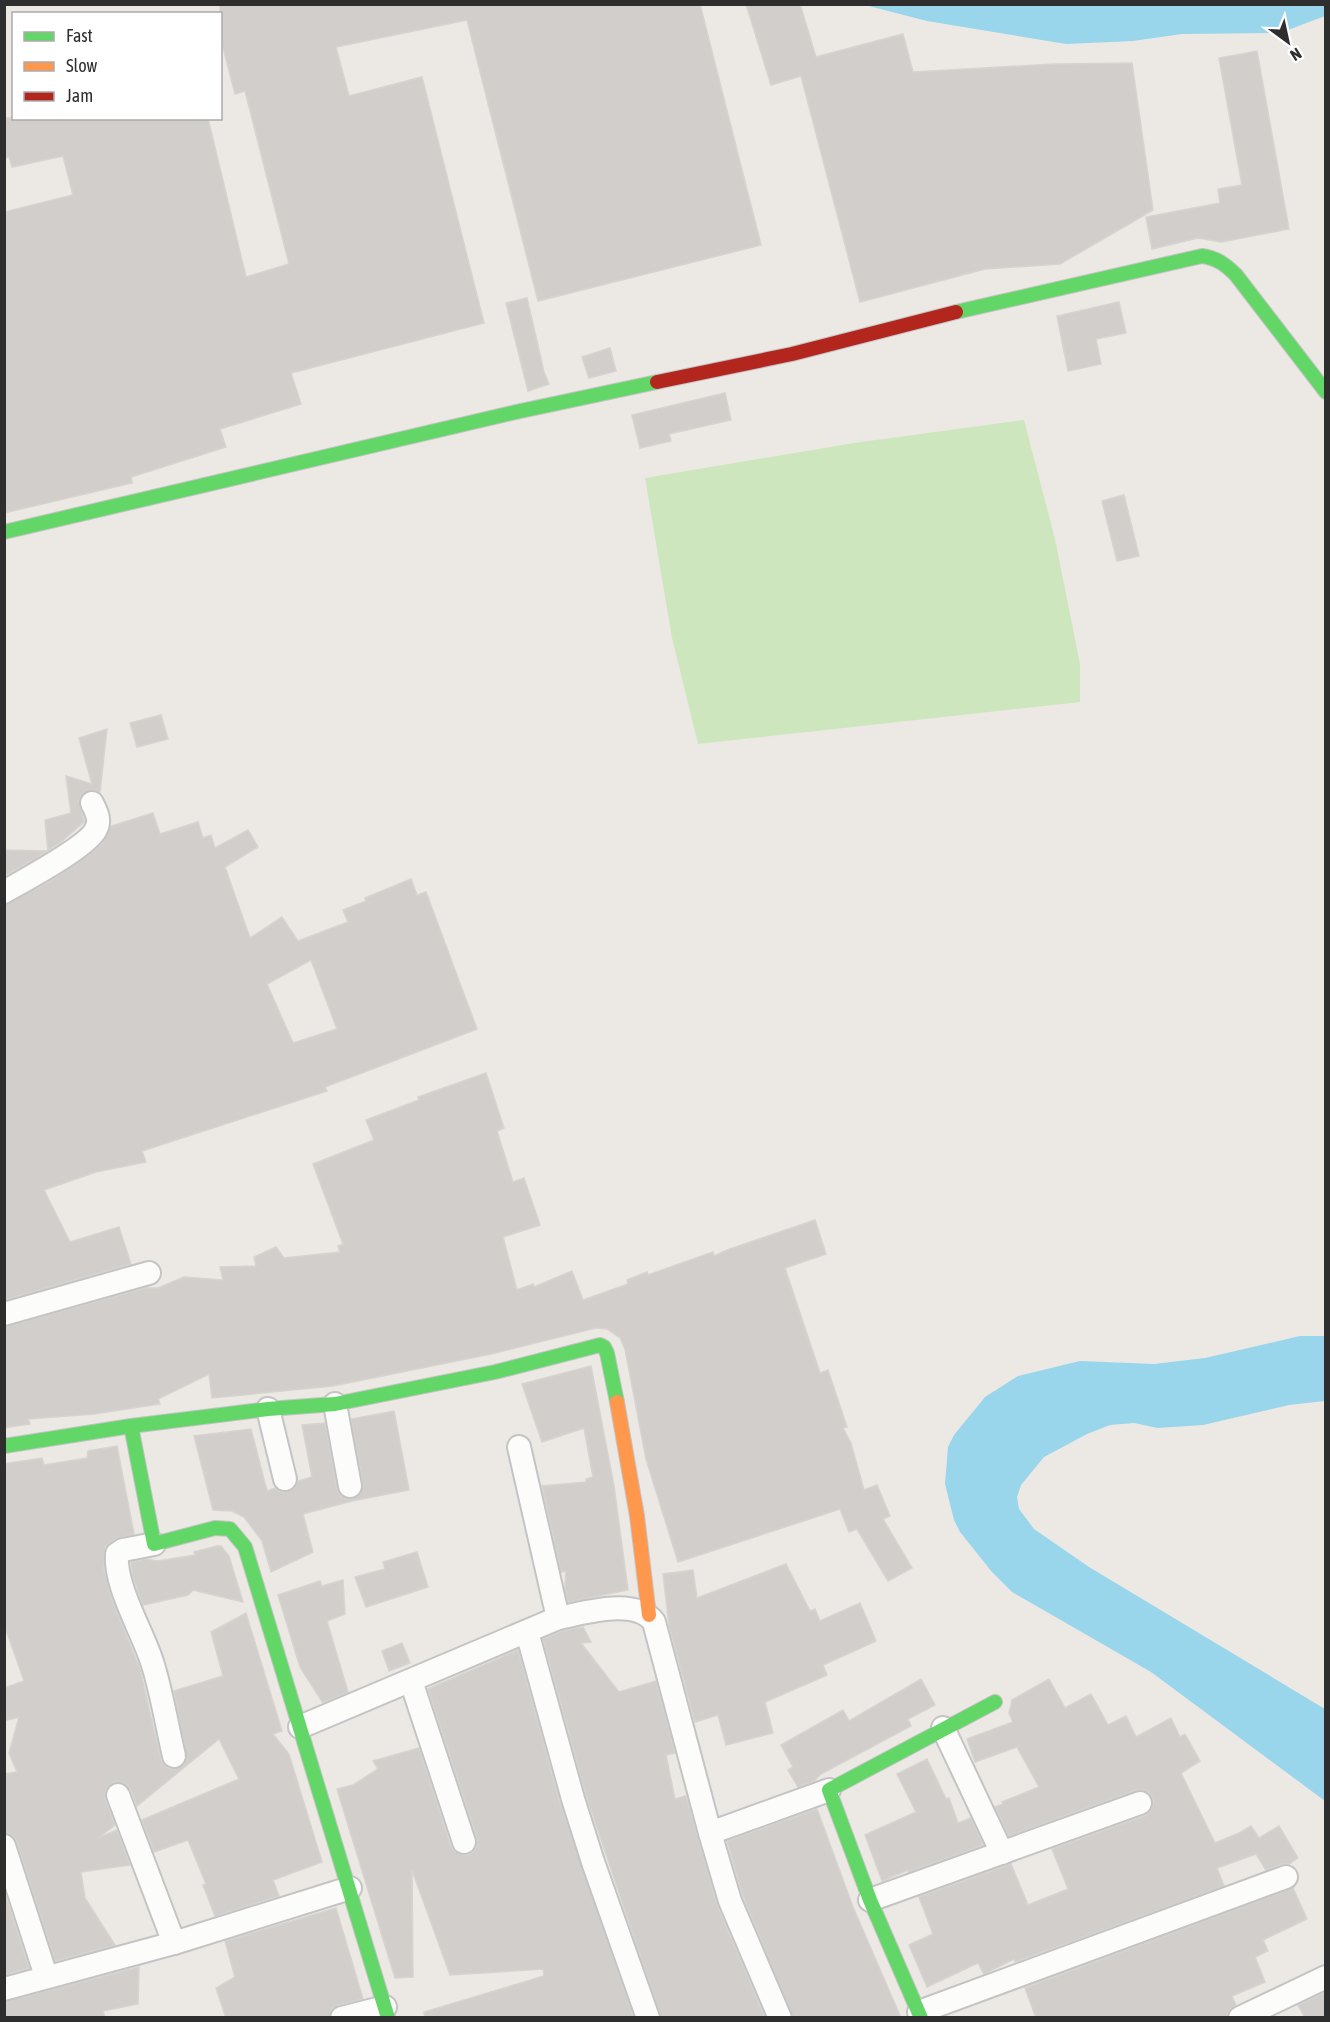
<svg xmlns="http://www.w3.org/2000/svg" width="1330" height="2022" font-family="'Asap Condensed',sans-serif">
	<rect width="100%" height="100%" fill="#ece8e4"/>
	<!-- green -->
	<path fill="#cee6be" d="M1024 420 1055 539 1080 664V702L698 744 672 638 645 478 854 443Z"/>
	<!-- water -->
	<g fill="#99d6ec">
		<path d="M1325 4V16L1280 33 1182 34 1133 41 1066 44 927 21 865 5Z"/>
		<path d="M1300 1336H1325V1401L1289 1405 1203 1425 1158 1428 1134 1423 1110 1425 1087 1434 1044 1457 1021 1485 1017 1497 1019 1509 1034 1529 1089 1567 1325 1709V1801L1151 1672 1012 1592 992 1572 960 1532 954 1520 945 1484 948 1447 954 1435 985 1397 1018 1376 1080 1361 1154 1364 1205 1358Z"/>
	</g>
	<!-- building -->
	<g fill="#d1cecb" stroke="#d7d4d0" stroke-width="1.5" fill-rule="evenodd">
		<path d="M220 4H700L761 245 538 301 467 20 336 47 349 96 422 77 484 323 291 373 301 404 220 429 226 447 131 477 132 483 4 513V212L73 195 63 156 12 167 9 157 4 158V118H208L246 277 289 264 245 91 235 94 220 36Z"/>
		<path d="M746 4H800L816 57 903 34 913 72 1055 64 1132 63 1153 210 1060 264 985 269 860 302 801 76 771 85Z"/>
		<path d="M1257 51 1289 229 1221 242 1198 238 1152 249 1146 217 1220 203 1218 189 1242 185 1219 58Z"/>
		<path d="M527 298 544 372 549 384 528 391 506 303Z"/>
		<path d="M1119 302 1126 333 1096 339 1101 364 1068 371 1057 316Z"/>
		<path d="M610 348 616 371 589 378 582 357Z"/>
		<path d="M725 393 731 420 669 434 671 441 640 448 632 415Z"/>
		<path d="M1124 495 1139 556 1117 561 1102 501Z"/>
		<path d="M161 715 168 739 137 747 130 723Z"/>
		<path d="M107 729 100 792 93 790 87 791 81 795 79 802 84 822 61 842 33 860 4 876V850L48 851 45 820 71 813 66 776 92 784 79 738Z"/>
		<path d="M153 813 160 834 198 822 203 838 211 835 215 848 248 830 258 847 225 867 250 938 282 917 298 941 348 922 343 910 366 901 365 898 411 879 417 895 426 892 477 1029 325 1087 327 1091 142 1151 146 1162 96 1172 44 1190 70 1242 119 1227 131 1264 4 1300V905L47 883 89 855 102 844 111 826ZM311 960 337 1029 293 1043 267 984Z"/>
		<path d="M486 1073 504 1128 497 1131 513 1182 524 1178 540 1225 503 1237 517 1290 533 1284 534 1287 572 1271 583 1300 628 1284 627 1280 647 1272 648 1275 713 1252 714 1256 727 1250 815 1220 826 1254 785 1268 820 1373 828 1370 847 1427 843 1428 851 1443 864 1490 877 1485 890 1516 883 1519 912 1568 888 1581 857 1529 849 1532 840 1509 678 1562 646 1459 625 1349 620 1338 607 1329 596 1328 491 1354 333 1386 212 1398 209 1374 158 1399 160 1404 94 1414 28 1419 30 1424 4 1428V1327L146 1288H158L184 1277 223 1280 220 1267 256 1266 254 1257 276 1247 284 1258 340 1252 338 1246 343 1244 313 1164 374 1140 366 1120 419 1100 418 1097Z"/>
		<path d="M591 1366 614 1486 628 1590 568 1602 565 1589 566 1571 561 1572 542 1486 586 1482V1479L593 1477 584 1428 542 1442 522 1384Z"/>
		<path d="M394 1411 409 1490 352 1501 303 1514 313 1552 271 1572 262 1541 244 1517 232 1511 213 1510 194 1436 251 1429 267 1491 275 1488 281 1492H288L295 1488 298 1481 312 1477 302 1425 325 1423 337 1489 340 1495 346 1499H352L359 1496 363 1484 351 1419Z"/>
		<path d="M117 1446 134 1534 116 1539 105 1547 104 1569 112 1600 140 1669 161 1760 164 1765 169 1769H176L184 1765 187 1759 174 1691 223 1676 211 1632 246 1613 282 1731 273 1734 289 1754 322 1862 273 1880 279 1896 215 1916 203 1885 206 1884 188 1840 154 1852 142 1820 239 1779 219 1739 137 1806 131 1790 126 1784 120 1782H114L107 1787 105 1793V1799L115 1825 98 1838 117 1830 130 1865 81 1872 85 1898 115 1945 55 1961 17 1842 13 1836 4 1833V1774L17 1772 9 1753 19 1717 4 1721V1688L24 1681 4 1624V1464L42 1458 44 1465 87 1458 88 1451Z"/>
		<path d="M217 1546H221L229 1556 243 1602 193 1590 188 1595 143 1605 133 1577 131 1562 146 1559 158 1561 195 1555 194 1552Z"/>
		<path d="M417 1552 428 1587 366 1607 355 1577 385 1569 383 1562Z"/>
		<path d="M786 1564 810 1611 815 1609 820 1621 860 1603 876 1641 823 1665 827 1675 765 1702 773 1733 726 1745 718 1715 695 1722 669 1625 663 1574 693 1570 697 1598Z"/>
		<path d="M343 1580 345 1614 327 1621 348 1692 323 1703 300 1667 278 1595 320 1581 322 1586Z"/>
		<path d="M583 1627 591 1642 581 1643 619 1692 656 1681 675 1753 666 1755 675 1799 686 1796 717 1905 765 2018H661L586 1795 543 1639 562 1631Z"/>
		<path d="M402 1643 410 1663 389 1671 382 1651Z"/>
		<path d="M518 1650 560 1803 634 2018H425L424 2012 544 1976 543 1969 450 1975 412 1870 413 1977 395 1978 337 1789 353 1785 378 1769 373 1761 419 1748 451 1847 455 1852 462 1855H469L474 1851 477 1845V1838L428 1689Z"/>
		<path d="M921 1679 935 1705 908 1719 911 1726 821 1774 814 1781 798 1787 788 1770 793 1767 781 1745 843 1710 849 1721Z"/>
		<path d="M1049 1679 1065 1708 1091 1694 1108 1725 1126 1716 1136 1737 1171 1718 1180 1737 1185 1734 1200 1761 1181 1773 1215 1843 1239 1833 1251 1826 1259 1838 1279 1826 1298 1858 1289 1864H1281L1266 1870 1256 1854 1217 1868 1224 1886 1015 1962 1014 1959 984 1974 978 1963 927 1987 909 1945 933 1934 919 1897 1011 1864 1028 1905 1068 1889 1052 1849 1145 1816 1150 1812 1153 1806V1799L1149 1793 1143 1790H1136L1009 1836 995 1807 1003 1804 1002 1802 1039 1787 1017 1747 975 1762 967 1739 1013 1722 1009 1713 1012 1700Z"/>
		<path d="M927 1759 946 1799 949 1798 958 1823 971 1818 983 1845 908 1872V1870L882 1881 865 1835 916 1812 897 1774Z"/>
		<path d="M817 1809 853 1907 901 2018H793L743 1896 727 1841Z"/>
		<path d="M1293 1888 1307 1919 1263 1940 1268 1951 1255 1957 1265 1982 1232 1996 1236 2005 1229 2010 1227 2018H1036L1025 1988Z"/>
		<path d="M4 1891 29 1968 4 1975Z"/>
		<path d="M336 1908 363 1999 338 2005 332 2009 329 2018H226L216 1988 235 1977 225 1941Z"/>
		<path d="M139 1967 138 2004 103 2011 105 2018H4V2002Z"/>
		<path d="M1326 1992V2018H1305L1298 2005Z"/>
	</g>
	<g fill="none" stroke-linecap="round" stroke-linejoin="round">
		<!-- street casing -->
		<g stroke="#c5c4c5" stroke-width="26">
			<g id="street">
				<path d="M4 892C23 881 89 846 96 829 101 820 96 811 92 803"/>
				<path d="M4 1314 149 1273"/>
				<path d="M335 1404 350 1486"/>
				<path d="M268 1409 285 1479"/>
				<path d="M519 1447 558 1618"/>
				<path d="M154 1544 123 1550 117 1554C114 1586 144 1634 153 1665 162 1694 167 1726 174 1756"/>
				<path d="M527 1632 573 1799 593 1862 648 2018"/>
				<path d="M411 1681 464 1842"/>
				<path d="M300 1727 558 1618C585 1613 635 1597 654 1622L710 1833"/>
				<path d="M943 1728 1002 1853"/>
				<path d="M118 1795 174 1943"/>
				<path d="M4 1846 46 1976"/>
				<path d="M870 1900 1140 1803"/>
				<path d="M4 1989 174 1943 350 1888"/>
				<path d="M919 2012 1286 1877"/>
				<path d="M342 2018 385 2007"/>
				<path d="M780 2018 730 1901 710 1833 829 1790"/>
				<path d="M1240 2018 1326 1977"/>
			</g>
		</g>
		<!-- fast casing -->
		<g stroke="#c5c4c5" stroke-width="16">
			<g id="fast">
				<path d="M956 312 1202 256C1217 258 1226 265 1236 275L1326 392"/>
				<path d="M4 532 516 412 657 382"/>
				<path d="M131 1426 154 1544 215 1528 230 1529 245 1547 388 2018"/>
				<path d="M4 1446 131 1426 268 1409 335 1404 495 1372 600 1345 604 1347 607 1353 617 1402"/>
				<path d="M921 2018 870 1900 829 1790 995 1702"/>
			</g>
		</g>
		<!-- slow casing -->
		<g stroke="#c5c4c5" stroke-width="16">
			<path id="slow" d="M617 1402 637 1516 649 1615"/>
		</g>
		<!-- jam casing -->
		<g stroke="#c5c4c5" stroke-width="16">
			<path id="jam" d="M657 382 792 354 956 312"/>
		</g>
		<!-- street -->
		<use href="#street" stroke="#fcfcfb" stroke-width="22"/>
		<!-- fast -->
		<use href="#fast" stroke="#63d668" stroke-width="14"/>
		<!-- slow -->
		<use href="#slow" stroke="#ff974d" stroke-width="14"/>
		<!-- jam -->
		<use href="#jam" stroke="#b3261e" stroke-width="14"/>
	</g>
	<!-- border -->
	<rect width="1330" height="2022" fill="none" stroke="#2e2e2e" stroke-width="12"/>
	<!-- legend -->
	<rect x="12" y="12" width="210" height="108" fill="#ffffff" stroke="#ababab" stroke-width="1.5"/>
	<rect x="24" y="32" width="30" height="9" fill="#63d668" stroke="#ababab" stroke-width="1.5"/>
	<text x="66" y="42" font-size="18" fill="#2e2e2e">Fast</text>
	<rect x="24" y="62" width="30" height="9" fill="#ff974d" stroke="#ababab" stroke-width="1.5"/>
	<text x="66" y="72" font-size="18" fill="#2e2e2e">Slow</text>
	<rect x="24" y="92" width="30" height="9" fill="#b3261e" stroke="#ababab" stroke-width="1.5"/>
	<text x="66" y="102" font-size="18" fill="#2e2e2e">Jam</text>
	<!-- north arrow -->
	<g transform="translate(1288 42) rotate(147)" stroke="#ffffff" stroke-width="4.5" paint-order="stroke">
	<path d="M0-4.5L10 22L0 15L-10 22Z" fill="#2e2e2e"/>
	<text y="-9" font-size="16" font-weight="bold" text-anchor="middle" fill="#2e2e2e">N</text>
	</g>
</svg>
